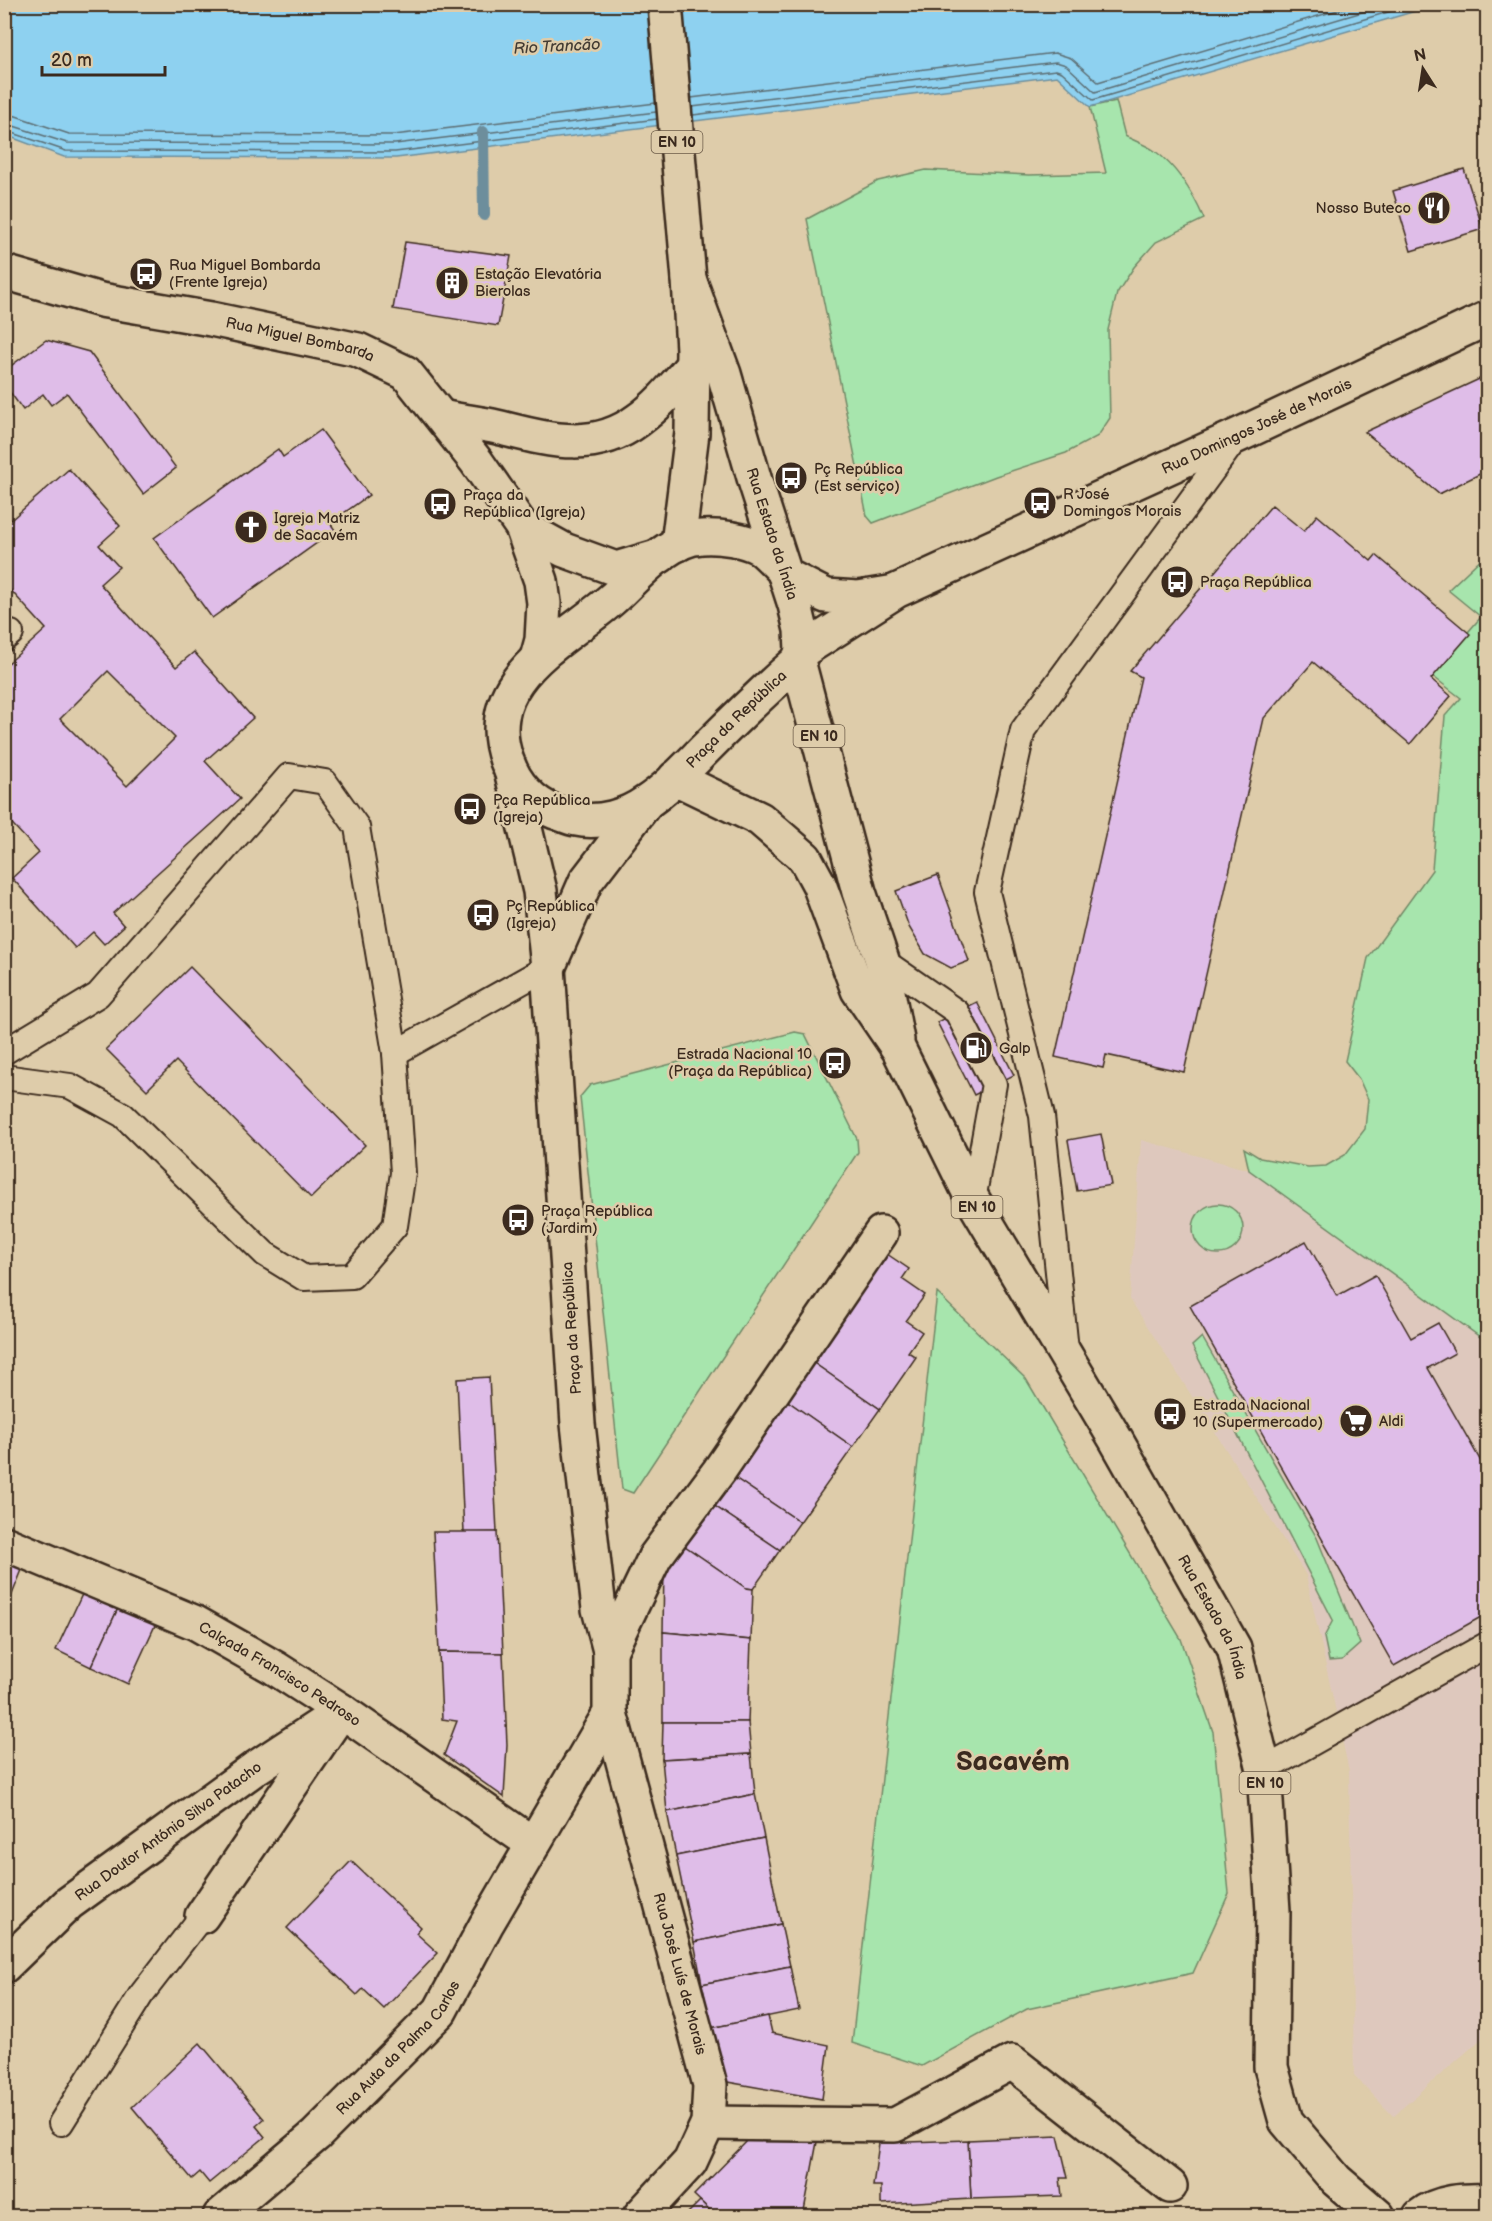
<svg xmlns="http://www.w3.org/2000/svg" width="1492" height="2221" font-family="'Balsamiq Sans',sans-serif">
	<rect width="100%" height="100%" fill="#deccaa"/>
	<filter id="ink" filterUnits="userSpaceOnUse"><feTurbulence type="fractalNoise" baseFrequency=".0167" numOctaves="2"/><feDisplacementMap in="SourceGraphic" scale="12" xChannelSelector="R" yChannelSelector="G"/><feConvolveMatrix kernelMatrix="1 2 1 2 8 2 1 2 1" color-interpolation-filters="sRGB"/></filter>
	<g filter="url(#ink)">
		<!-- built -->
		<path fill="#dec8bd" d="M1141 1140 1249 1170 1487 1342V2034L1393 2116 1354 2075 1349 1771 1306 1575 1130 1299Z"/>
		<!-- green -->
		<g fill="#a7e5ad" stroke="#718866" stroke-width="1.5">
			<path d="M1116 101 1125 136C1135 141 1146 145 1155 151 1178 168 1193 193 1204 219L1156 242 1134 267 1117 293 1108 330 1110 418 1098 436 1066 453 996 476 873 523 867 516 807 219 878 181 926 170 1029 175 1106 173 1090 107Z"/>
			<path d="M1487 553V1342L1249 1170 1244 1148 1260 1158 1308 1167 1326 1166 1345 1155 1365 1129 1368 1099 1359 1079 1345 1061 1368 958 1432 870 1445 716 1461 698 1431 675 1481 617 1448 590Z"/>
			<path d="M795 1032 805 1034 857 1139 858 1152 633 1493 622 1489 580 1097 590 1085Z"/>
			<circle cx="1218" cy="1229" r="25"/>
			<path d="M937 1293 1026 1379 1181 1639 1213 1732 1229 1893 1193 1973 1027 2009 922 2066 852 2043Z"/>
			<path d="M1202 1337 1317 1538 1360 1644 1342 1660 1329 1661 1324 1637 1333 1620 1192 1346Z"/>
		</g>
		<!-- water -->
		<path fill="#8ed1f0" stroke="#6d8e9c" stroke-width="1.5" d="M4 5H1436L1090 107 1057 76 396 158 64 157 5 135Z"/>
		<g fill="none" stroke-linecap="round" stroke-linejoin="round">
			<!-- shore -->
			<g stroke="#5c6d72" stroke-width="1.5">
				<path d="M691 98 1055 53 1071 58 1098 82 1358 4"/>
				<path d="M692 107 1056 62 1066 65 1095 92 1389 4"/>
				<path d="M4 114 13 115 69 134 394 135 656 103"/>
				<path d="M693 115 1056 70 1062 72 1093 100 1415 4"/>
				<path d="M4 123 67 143 395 144 656 112"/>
				<path d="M4 130 66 151 395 152 657 119"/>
			</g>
			<!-- stream -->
			<path stroke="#6d8e9c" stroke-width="12" d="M483 132 484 215"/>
		</g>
		<!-- building -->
		<g fill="#dfbde8" stroke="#3b2a1e" stroke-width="1.5" fill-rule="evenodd">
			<path d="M1464 169 1483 229 1411 251 1393 191Z"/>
			<path d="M405 242 511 256 498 326 393 309Z"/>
			<path d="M46 340 89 352 176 468 143 494 67 393 51 405 43 394 23 410 4 384V371Z"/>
			<path d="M1488 375V470L1439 494 1365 432Z"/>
			<path d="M321 430 369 495 330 523 335 530 212 618 154 538 278 449 283 457Z"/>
			<path d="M69 469 120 526 99 545 119 567 100 584 176 667 194 652 253 718 205 761 240 799 113 913 124 926 104 944 93 932 75 948 12 878 39 853 4 815V667L46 629 4 583V526ZM108 671 175 738 127 786 60 719Z"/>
			<path d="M1272 505 1304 531 1317 515 1371 561 1376 555 1470 634 1431 679 1451 696 1410 744 1313 662 1264 718 1184 1072 1106 1055 1103 1068 1055 1057 1141 677 1130 671Z"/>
			<path d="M938 875 969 961 951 968 925 954 909 927 896 891Z"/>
			<path d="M190 967 365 1145 311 1198 176 1061 147 1090 106 1049Z"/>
			<path d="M977 1002 1014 1075 974 1095 937 1022Z"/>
			<path d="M1101 1134 1111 1185 1077 1191 1068 1140Z"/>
			<path d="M1306 1241 1337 1296 1375 1275 1411 1338 1438 1323 1455 1353 1428 1368 1488 1474V1613L1394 1666 1190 1306Z"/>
			<path d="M887 1254 909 1269 902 1279 925 1295 906 1321 922 1332 908 1352 916 1357 880 1409 805 1357 856 1285 863 1289Z"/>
			<path d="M805 1357 880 1409 853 1447 779 1395Z"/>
			<path d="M489 1377 497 1532 464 1533 457 1379Z"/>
			<path d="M779 1395 853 1447 800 1522 726 1472Z"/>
			<path d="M726 1472 800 1522 780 1550 707 1501Z"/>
			<path d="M707 1501 780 1550 753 1589 746 1588 679 1542Z"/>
			<path d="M433 1532H497L503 1653 439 1652Z"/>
			<path d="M679 1542 746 1588 753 1589 751 1640 663 1632 664 1565Z"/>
			<path d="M4 1557 24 1565 9 1602 4 1600Z"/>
			<path d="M85 1588 120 1604 91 1667 56 1650Z"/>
			<path d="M120 1604 157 1621 128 1684 91 1667Z"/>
			<path d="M663 1632 751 1640 748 1722H663Z"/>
			<path d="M439 1652 503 1653 507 1745 504 1797 444 1755 457 1721 442 1719Z"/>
			<path d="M663 1722H748L751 1754 662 1759Z"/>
			<path d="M751 1754 755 1794 667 1812 662 1759Z"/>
			<path d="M755 1794 764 1838 676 1856 667 1812Z"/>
			<path d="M764 1838 781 1924 694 1942 676 1856Z"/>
			<path d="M351 1861 421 1927 416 1933 438 1953 384 2009 363 1989 357 1995 287 1928Z"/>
			<path d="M781 1924 790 1966 702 1984 694 1942Z"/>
			<path d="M790 1966 799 2010 711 2028 702 1984Z"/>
			<path d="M768 2016 772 2033 829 2045 822 2099 722 2081 711 2028Z"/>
			<path d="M200 2043 264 2119 256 2126 265 2137 209 2183 200 2172 192 2179 132 2107Z"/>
			<path d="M757 2131 817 2142 803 2216 790 2213 787 2216H716L694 2195Z"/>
			<path d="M1058 2136 1068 2178H1060L1062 2196 971 2199 968 2140Z"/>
			<path d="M968 2140 971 2199 881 2204V2186H873L879 2143Z"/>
			<path d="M700 2201 716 2216H685Z"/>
		</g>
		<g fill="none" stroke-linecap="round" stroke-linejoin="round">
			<!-- lane casing -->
			<g stroke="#3b2a1e" stroke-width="28">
				<g id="lane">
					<path d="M4 639 11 633"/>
					<path d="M882 960 957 1012 994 1084 973 1200"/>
					<path d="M4 1052 98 995 289 776 325 782 357 827 395 1053 403 1173 395 1226 352 1276 304 1278 265 1254 123 1115 70 1086 4 1077"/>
					<path d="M395 1053 548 967"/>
					<path d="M1066 1350 1042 1116 987 892 1023 730 1237 437"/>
					<path d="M1264 1770 1488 1644"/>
					<path d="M61 2123 141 1995 202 1916"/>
				</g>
			</g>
			<!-- street casing -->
			<g stroke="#3b2a1e" stroke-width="38">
				<g id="street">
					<path id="s1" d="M4 1543 196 1623 275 1668 342 1711 533 1844"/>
					<path d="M610 1651 655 1557 719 1471 881 1233"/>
					<path id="s2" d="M610 1713 710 2085 708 2123 690 2162 640 2216"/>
					<path d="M202 1916 332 1725"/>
					<path id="s3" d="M4 1966 69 1903 254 1769 342 1711"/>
					<path d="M708 2123 895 2125 1012 2062 1170 2186"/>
				</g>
			</g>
			<!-- secondary casing -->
			<g stroke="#3b2a1e" stroke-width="38">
				<g id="secondary">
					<path id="s4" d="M4 272 101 300 211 319 358 350 406 373 476 461 522 527 541 581 544 603 542 640 537 658"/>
					<path d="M442 417C460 421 479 423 497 427 546 439 593 454 638 420 659 405 676 384 693 365"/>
					<path d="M522 527 564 550 616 569 660 556"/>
					<path d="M785 575 826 596 858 598 889 593"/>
					<path id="s5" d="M802 651 896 591 1239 435 1488 318"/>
					<path d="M549 966 586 881 645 804"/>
					<path id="s6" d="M220 2216 316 2135 440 2011 486 1925 610 1713V1651L599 1609 578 1424 548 967 540 891 512 774"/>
				</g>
			</g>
			<!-- primary casing -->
			<g stroke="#3b2a1e" stroke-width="38">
				<g id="primary">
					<path d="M665 4 689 279 693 350 692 433 678 544"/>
					<path id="s7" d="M689 279 724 374 755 481 795 605 801 630 802 651 798 661 859 892 882 960 897 1040"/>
					<path id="s8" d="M783 570C776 563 768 554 760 548 744 539 720 536 702 537 666 539 636 578 611 600 561 643 478 681 507 761 515 784 532 803 555 812 562 814 569 818 576 819 599 824 627 816 645 803 668 788 687 767 706 748 736 718 766 689 798 661"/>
					<path id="s9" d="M675 778 760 819 805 858 819 884 858 990 899 1050 973 1200 1116 1440 1234 1648 1264 1770 1273 1911 1271 2067 1286 2121 1336 2180 1378 2216"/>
					<path d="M1420 2216C1438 2201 1465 2200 1488 2201"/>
				</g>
			</g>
			<!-- lane -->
			<use href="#lane" stroke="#deccaa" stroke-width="24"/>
			<!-- street -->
			<use href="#street" stroke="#deccaa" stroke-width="33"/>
			<!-- secondary -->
			<use href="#secondary" stroke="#deccaa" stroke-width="33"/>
			<!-- primary -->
			<use href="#primary" stroke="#deccaa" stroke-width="33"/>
		</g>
	</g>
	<!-- icons -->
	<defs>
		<g id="restaurant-disc" transform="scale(1.725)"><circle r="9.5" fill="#3b2a1e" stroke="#deccaa"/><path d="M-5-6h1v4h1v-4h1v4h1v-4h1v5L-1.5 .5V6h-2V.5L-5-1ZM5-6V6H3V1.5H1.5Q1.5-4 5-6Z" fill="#fff"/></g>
		<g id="bus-disc" transform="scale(1.725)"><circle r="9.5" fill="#3b2a1e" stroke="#deccaa"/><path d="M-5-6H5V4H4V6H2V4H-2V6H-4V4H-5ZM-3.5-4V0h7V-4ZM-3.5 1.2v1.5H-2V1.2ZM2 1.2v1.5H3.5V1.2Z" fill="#fff"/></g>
		<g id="building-disc" transform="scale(1.725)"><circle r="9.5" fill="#3b2a1e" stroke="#deccaa"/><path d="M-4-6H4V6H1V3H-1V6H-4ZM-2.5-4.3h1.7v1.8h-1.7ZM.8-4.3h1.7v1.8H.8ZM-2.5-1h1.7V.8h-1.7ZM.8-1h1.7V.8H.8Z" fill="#fff"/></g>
		<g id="church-disc" transform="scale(1.725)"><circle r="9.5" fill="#3b2a1e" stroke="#deccaa"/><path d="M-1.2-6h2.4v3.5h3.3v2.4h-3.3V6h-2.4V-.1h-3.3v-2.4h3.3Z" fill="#fff"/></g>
		<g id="fuel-disc" transform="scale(1.725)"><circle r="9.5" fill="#3b2a1e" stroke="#deccaa"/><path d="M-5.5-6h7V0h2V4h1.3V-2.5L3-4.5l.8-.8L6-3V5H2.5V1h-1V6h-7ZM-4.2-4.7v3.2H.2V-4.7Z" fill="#fff"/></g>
		<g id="supermarket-disc" transform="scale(1.725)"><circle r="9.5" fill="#3b2a1e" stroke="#deccaa"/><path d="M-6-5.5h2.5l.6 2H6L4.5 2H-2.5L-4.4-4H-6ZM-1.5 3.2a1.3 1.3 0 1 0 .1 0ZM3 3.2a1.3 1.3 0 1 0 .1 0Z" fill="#fff"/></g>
	</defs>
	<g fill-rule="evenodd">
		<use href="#restaurant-disc" x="1434" y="208"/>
		<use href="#bus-disc" x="146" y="274"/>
		<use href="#building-disc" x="452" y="283"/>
		<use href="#bus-disc" x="791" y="478"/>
		<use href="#bus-disc" x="1040" y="503"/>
		<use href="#bus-disc" x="440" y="504"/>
		<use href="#church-disc" x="251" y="527"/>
		<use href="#bus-disc" x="1177" y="582"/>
		<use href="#bus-disc" x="470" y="809"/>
		<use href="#bus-disc" x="483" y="915"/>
		<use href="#fuel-disc" x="976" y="1048"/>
		<use href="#bus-disc" x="835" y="1063"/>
		<use href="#bus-disc" x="518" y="1220"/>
		<use href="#bus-disc" x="1170" y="1414"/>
		<use href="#supermarket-disc" x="1356" y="1421"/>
	</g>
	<g text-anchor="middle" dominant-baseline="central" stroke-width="5" stroke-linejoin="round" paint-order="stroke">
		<!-- shield labels -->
		<g fill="#deccaa" stroke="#6c5b48" stroke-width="1.5">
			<rect x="651.5" y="131" width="51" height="22" rx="4.5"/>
			<rect x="793.5" y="725" width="51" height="22" rx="4.5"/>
			<rect x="951.5" y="1196" width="51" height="22" rx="4.5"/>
			<rect x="1239.5" y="1772" width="51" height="22" rx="4.5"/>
		</g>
		<g font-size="14" font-weight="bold" fill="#3b2a1e">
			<text x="677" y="142">EN 10</text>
			<text x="819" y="736">EN 10</text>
			<text x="977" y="1207">EN 10</text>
			<text x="1265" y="1783">EN 10</text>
		</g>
		<!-- poi labels -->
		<g font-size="15" fill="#3b2a1e" stroke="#deccaa" text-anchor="start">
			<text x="1411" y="208" text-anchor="end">Nosso Buteco</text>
			<text x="169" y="265">Rua Miguel Bombarda<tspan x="169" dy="17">(Frente Igreja)</tspan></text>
			<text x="475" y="274">Estação Elevatória<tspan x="475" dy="17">Bierolas</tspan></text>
			<text x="814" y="469">Pç República<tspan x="814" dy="17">(Est serviço)</tspan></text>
			<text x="1063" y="494">R José<tspan x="1063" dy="17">Domingos Morais</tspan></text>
			<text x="463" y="495">Praça da<tspan x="463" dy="17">República (Igreja)</tspan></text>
			<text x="274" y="518">Igreja Matriz<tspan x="274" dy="17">de Sacavém</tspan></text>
			<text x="1200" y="582">Praça República</text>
			<text x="493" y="800">Pça República<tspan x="493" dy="17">(Igreja)</tspan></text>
			<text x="506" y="906">Pç República<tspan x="506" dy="17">(Igreja)</tspan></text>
			<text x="999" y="1048">Galp</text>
			<text x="812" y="1054" text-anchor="end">Estrada Nacional 10<tspan x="812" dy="17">(Praça da República)</tspan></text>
			<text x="541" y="1211">Praça República<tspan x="541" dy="17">(Jardim)</tspan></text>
			<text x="1193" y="1405">Estrada Nacional<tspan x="1193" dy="17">10 (Supermercado)</tspan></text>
			<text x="1379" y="1421">Aldi</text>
		</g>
		<!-- street labels -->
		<g font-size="15" fill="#3b2a1e" stroke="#deccaa">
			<text stroke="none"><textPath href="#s4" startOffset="304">Rua Miguel Bombarda</textPath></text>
			<text stroke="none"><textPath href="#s5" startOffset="508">Rua Domingos José de Morais</textPath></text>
			<text stroke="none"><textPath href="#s7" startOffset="268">Rua Estado da Índia</textPath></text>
			<text stroke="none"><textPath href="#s8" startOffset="704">Praça da República</textPath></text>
			<text transform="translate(572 1328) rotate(-94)">Praça da República</text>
			<text stroke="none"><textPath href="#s9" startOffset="1018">Rua Estado da Índia</textPath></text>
			<text stroke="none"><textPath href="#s1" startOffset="306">Calçada Francisco Pedroso</textPath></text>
			<text stroke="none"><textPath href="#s3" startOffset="213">Rua Doutor António Silva Patacho</textPath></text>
			<text stroke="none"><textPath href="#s2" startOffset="270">Rua José Luís de Morais</textPath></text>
			<text stroke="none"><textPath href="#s6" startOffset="246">Rua Auta da Palma Carlos</textPath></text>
		</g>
		<!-- water labels -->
		<g font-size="16" font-style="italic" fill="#433b33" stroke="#deccaa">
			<text transform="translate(557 47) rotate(-3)">Rio Trancão</text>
		</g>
		<!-- town labels -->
		<g font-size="27" font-weight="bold" fill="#3b2a1e" stroke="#deccaa">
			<text x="1013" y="1762">Sacavém</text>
		</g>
	</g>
	<!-- margin -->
	<rect width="1492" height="2221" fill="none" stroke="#deccaa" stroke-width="24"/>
	<rect x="12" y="12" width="1468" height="2197" fill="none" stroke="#3b2a1e" stroke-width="2" filter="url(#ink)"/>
	<!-- north arrow -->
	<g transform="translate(1423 69) rotate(348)" stroke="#deccaa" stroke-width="4.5" paint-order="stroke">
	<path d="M0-4.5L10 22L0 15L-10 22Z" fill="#3b2a1e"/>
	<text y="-9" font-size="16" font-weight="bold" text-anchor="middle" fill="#3b2a1e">N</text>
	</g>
	<!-- scale -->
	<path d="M42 66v9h123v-9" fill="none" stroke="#3b2a1e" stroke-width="3"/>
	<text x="51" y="66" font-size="18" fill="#3b2a1e" stroke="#deccaa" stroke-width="4.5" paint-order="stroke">20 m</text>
</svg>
